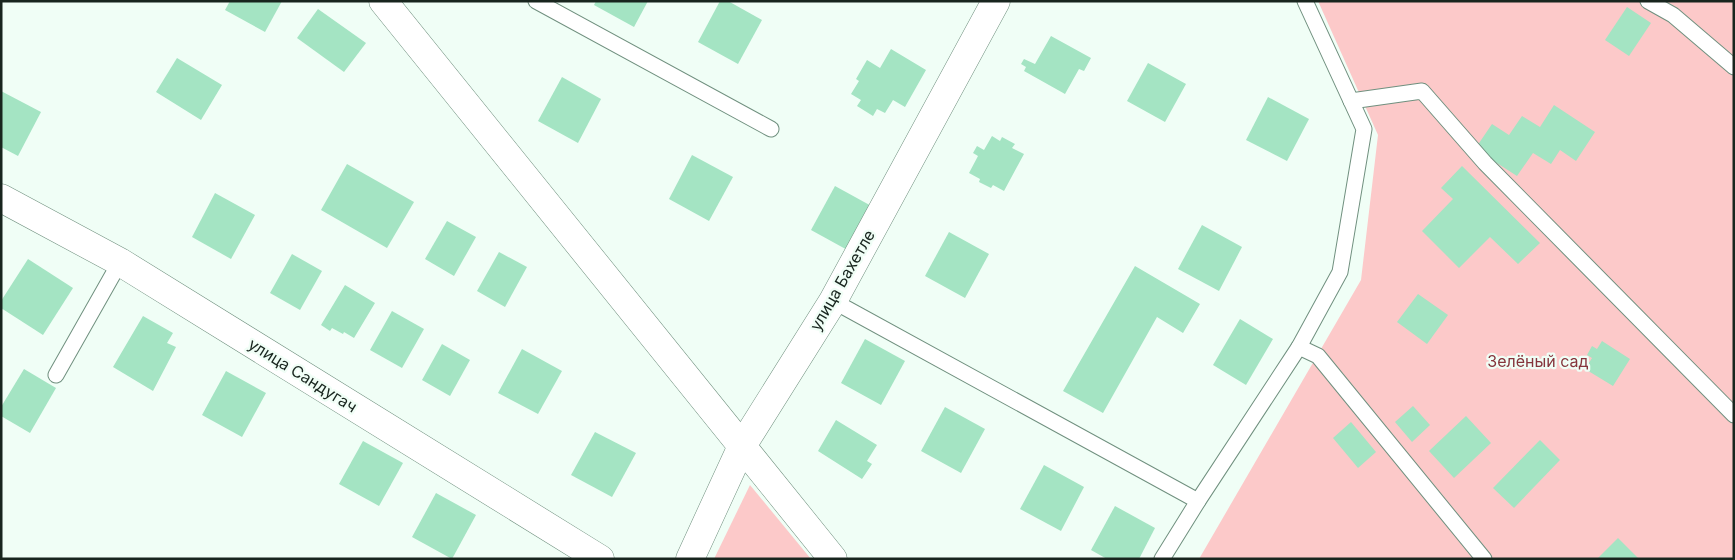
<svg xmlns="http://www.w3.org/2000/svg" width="1735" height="560" font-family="Inter,sans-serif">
	<rect width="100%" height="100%" fill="#f0fef6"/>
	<!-- green -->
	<g fill="#fcc9c9">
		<path d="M1318 1H1734V559H1199L1361 280 1378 135Z"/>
		<path d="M750 485 811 559H714Z"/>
	</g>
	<!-- building -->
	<g fill="#a4e4c3">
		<path d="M230 1H282L265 32 225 10Z"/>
		<path d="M596 1H648L634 27 594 5Z"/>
		<path d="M720 1H728L762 20 738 64 698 42Z"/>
		<path d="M1627 7 1651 23 1629 56 1605 40Z"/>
		<path d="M318 9 366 43 344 72 297 38Z"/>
		<path d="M1051 36 1091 58 1084 71 1079 69 1065 94 1024 71 1026 67 1021 64 1024 59 1035 64Z"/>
		<path d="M891 49 926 70 905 107 893 100 885 113 877 109 873 116 857 106 861 100 851 94 859 81 856 79 867 60 880 68Z"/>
		<path d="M177 58 222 85 201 120 156 92Z"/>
		<path d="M1148 63 1186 84 1165 122 1127 101Z"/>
		<path d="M562 77 601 99 578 143 538 121Z"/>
		<path d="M1 91 41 112 18 156 1 147Z"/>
		<path d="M1268 97 1309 119 1287 161 1246 140Z"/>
		<path d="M1554 105 1595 132 1576 161 1560 150 1551 164 1533 153 1517 176 1475 149 1492 124 1509 135 1522 116 1540 127Z"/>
		<path d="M992 136 1000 141 1002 137 1015 144 1012 148 1024 154 1004 191 993 185 991 188 979 182 980 179 969 173 978 156 973 153 977 146 984 150Z"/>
		<path d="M692 155 733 177 709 221 669 199Z"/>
		<path d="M347 164 414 202 387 248 321 210Z"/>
		<path d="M1462 166 1540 243 1518 264 1490 237 1459 268 1422 231 1453 199 1441 188Z"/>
		<path d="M835 186 875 208 851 252 811 230Z"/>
		<path d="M215 193 255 215 231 259 192 237Z"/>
		<path d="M447 221 476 237 454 276 425 259Z"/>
		<path d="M1202 225 1242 247 1219 291 1178 269Z"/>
		<path d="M949 232 989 254 965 298 925 276Z"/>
		<path d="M499 252 527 267 505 307 477 291Z"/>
		<path d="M292 254 322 271 300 310 270 293Z"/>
		<path d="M28 259 73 288 43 335 1 308V301Z"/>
		<path d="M1135 266 1200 304 1183 333 1157 317 1103 413 1063 391Z"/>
		<path d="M345 285 375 303 354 338 344 332 343 334 332 328 330 331 321 325Z"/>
		<path d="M1418 294 1448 315 1427 344 1397 322Z"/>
		<path d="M392 311 424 329 402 368 370 350Z"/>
		<path d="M143 316 173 333 167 343 176 347 153 391 113 367Z"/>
		<path d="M1240 319 1273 339 1246 385 1213 365Z"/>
		<path d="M865 339 905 361 881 405 841 383Z"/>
		<path d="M1602 341 1630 359 1613 386 1585 369 1592 358 1587 355 1592 346 1597 349Z"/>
		<path d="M442 344 470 360 450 396 422 380Z"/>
		<path d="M522 349 562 371 538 414 498 393Z"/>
		<path d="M24 369 56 388 30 433 1 416V407Z"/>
		<path d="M226 371 266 393 242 437 202 415Z"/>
		<path d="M1413 406 1430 425 1412 442 1395 422Z"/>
		<path d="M945 407 985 429 961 473 921 451Z"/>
		<path d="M1466 416 1491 443 1454 478 1429 451Z"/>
		<path d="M836 420 877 445 867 461 872 464 862 479 818 451Z"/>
		<path d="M1351 422 1376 452 1358 468 1333 438Z"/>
		<path d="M595 432 636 453 612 497 571 475Z"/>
		<path d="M1540 440 1560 460 1514 508 1493 488Z"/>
		<path d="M363 441 403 463 379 506 339 484Z"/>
		<path d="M1044 465 1084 487 1061 531 1020 509Z"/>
		<path d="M436 493 476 515 452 559 412 537Z"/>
		<path d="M1115 506 1155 528 1139 559H1107L1091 550Z"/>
		<path d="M1618 538 1639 559H1597Z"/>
	</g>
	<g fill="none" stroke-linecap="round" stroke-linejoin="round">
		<!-- lane casing -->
		<g stroke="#70907f" stroke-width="17">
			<g id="lane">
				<path d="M536 1 771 129"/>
				<path d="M1648 1 1673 15 1734 67"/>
				<path d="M1351 101 1422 91 1485 163 1734 415"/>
				<path d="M833 301 1198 501"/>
				<path d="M1299 347 1318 356 1484 559"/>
				<path d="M56 375 120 262"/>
				<path d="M1162 559 1198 501 1299 347 1340 272 1364 129 1305 1"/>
			</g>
		</g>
		<!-- street casing -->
		<g stroke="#70907f" stroke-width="29">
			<g id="street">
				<path d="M383 1 833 559"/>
				<path d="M1 198 120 262 600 559"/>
				<path d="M690 559 742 446 833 301 996 1"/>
			</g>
		</g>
		<!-- lane -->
		<use href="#lane" stroke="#fff" stroke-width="15"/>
		<!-- street -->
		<use href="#street" stroke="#fff" stroke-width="28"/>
	</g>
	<g text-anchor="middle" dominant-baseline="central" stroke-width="4.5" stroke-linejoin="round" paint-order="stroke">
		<!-- street labels -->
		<g font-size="16" fill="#18251e" stroke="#f0fef6">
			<text transform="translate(842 280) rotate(-60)">улица Бахетле</text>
			<text transform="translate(303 375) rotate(32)">улица Сандугач</text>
		</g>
		<!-- park labels -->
		<g font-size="16" fill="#85353c" stroke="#f0fef6">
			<text x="1538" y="361">Зелёный сад</text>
		</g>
	</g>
	<!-- border -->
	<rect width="1735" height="560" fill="none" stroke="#18251e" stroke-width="5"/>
</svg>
